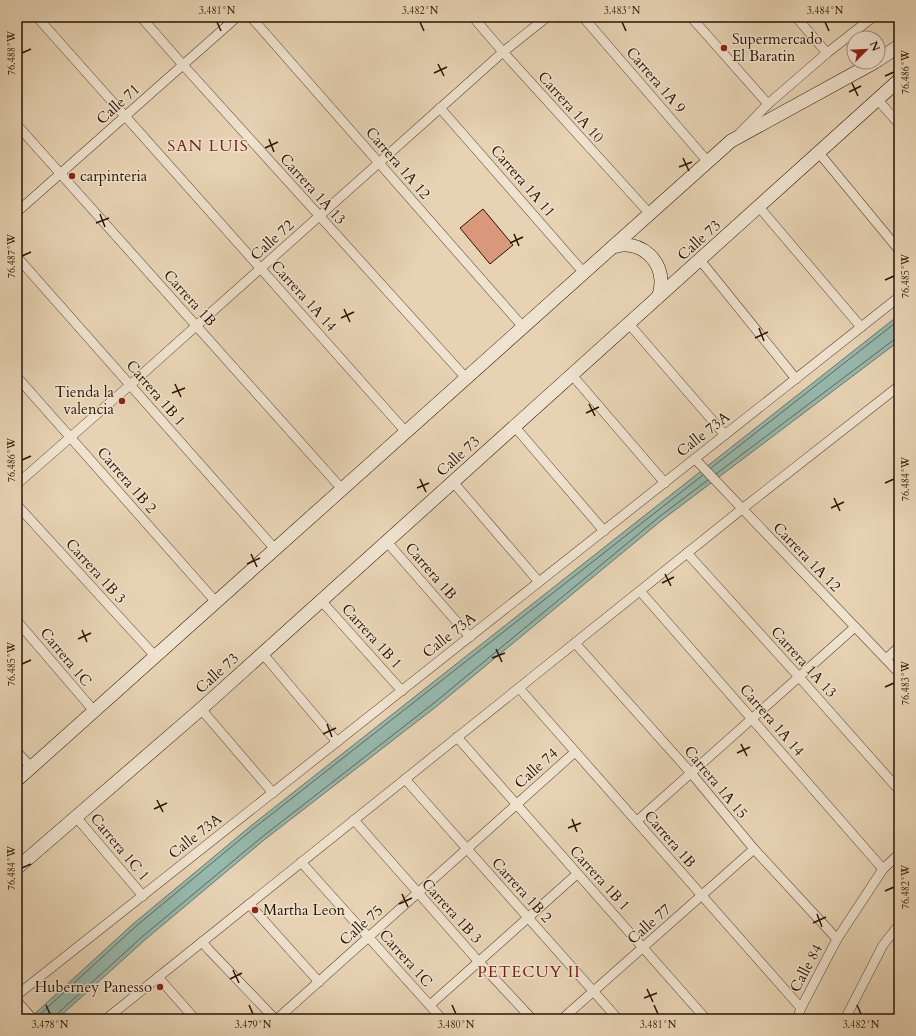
<svg xmlns="http://www.w3.org/2000/svg" width="916" height="1036" font-family="Cardo,serif">
	<rect width="100%" height="100%" fill="#e7d3b4"/>
	<filter id="stains"><feTurbulence type="fractalNoise" baseFrequency=".005" numOctaves="4"/><feColorMatrix values="0 0 0 0 .2 0 0 0 0 .09 0 0 0 0 .02 0 0 0 .5 -.17"/></filter>
	<radialGradient id="worn" r=".72"><stop offset=".6" stop-color="#630" stop-opacity="0"/><stop offset="1" stop-color="#630" stop-opacity=".3"/></radialGradient>
	<!-- water -->
	<path fill="#97b8ad" stroke="#6c7669" d="M899 315V341L870 363 662 520 437 706 264 840 146 939 57 1019H29L133 924 252 825Z"/>
	<g fill="none" stroke-linecap="round" stroke-linejoin="round">
		<!-- shore -->
		<g stroke="#616658" stroke-width="1">
			<path d="M711 468 899 320"/>
			<path d="M716 474 895 339 899 338"/>
			<path d="M37 1017 135 927 254 828 703 475"/>
			<path d="M55 1019 57 1014 143 936 262 837 434 703 659 517 708 480"/>
		</g>
	</g>
	<!-- building -->
	<path fill="#d9977c" stroke="#2b1303" d="M483 209 513 245 490 264 460 228Z"/>
	<g fill="none" stroke-linecap="round" stroke-linejoin="round">
		<!-- street casing -->
		<g stroke="#5a432f" stroke-width="10">
			<g id="street">
				<path d="M37 17 406 432"/>
				<path d="M141 17 183 65 466 378"/>
				<path d="M251 17 523 327"/>
				<path d="M473 17 503 52 650 214"/>
				<path d="M583 17 708 162"/>
				<path d="M691 17 768 104"/>
				<path d="M796 17 827 53"/>
				<path d="M878 100 899 124"/>
				<path d="M440 108 584 273"/>
				<path d="M17 125 342 489"/>
				<path d="M740 133 768 104 827 53 873 17"/>
				<path d="M819 153 899 250"/>
				<path d="M759 207 861 327"/>
				<path d="M17 212 237 17"/>
				<path d="M17 257 275 549"/>
				<path d="M700 260 796 379"/>
				<path d="M629 324 725 435"/>
				<path d="M572 375 665 483"/>
				<path d="M17 377 216 602"/>
				<path d="M515 427 604 531"/>
				<path d="M695 459 899 673"/>
				<path d="M453 482 539 582"/>
				<path d="M17 484 130 385 503 52 547 17"/>
				<path d="M17 505 155 656"/>
				<path d="M387 542 470 637"/>
				<path d="M687 553 799 677 899 790"/>
				<path d="M640 591 883 869"/>
				<path d="M321 602 325 605 402 691"/>
				<path d="M17 621 94 711"/>
				<path d="M575 643 691 773 754 849 837 939"/>
				<path d="M263 654 337 742"/>
				<path d="M886 659 899 647"/>
				<path d="M519 688 801 1008"/>
				<path d="M201 709 273 793"/>
				<path d="M457 737 706 1019"/>
				<path d="M17 752 31 767"/>
				<path d="M405 779 618 1019"/>
				<path d="M76 817 143 896"/>
				<path d="M354 820 479 962 532 1019"/>
				<path d="M637 821 855 627"/>
				<path d="M301 862 442 1019"/>
				<path d="M249 904 319 982"/>
				<path d="M202 942 209 950 275 1019"/>
				<path d="M158 977 195 1019"/>
				<path d="M17 995 899 297"/>
				<path d="M430 1005 577 874"/>
				<path d="M106 1019 742 509 899 386"/>
				<path d="M277 1019 575 752"/>
				<path d="M562 1019 754 849"/>
				<path d="M797 1019 801 1008 837 939 883 869 899 854"/>
				<path d="M845 1019 883 945 899 925"/>
			</g>
		</g>
		<!-- secondary casing -->
		<g stroke="#2b1303" stroke-width="14">
			<g id="secondary">
				<path d="M878 60 899 46"/>
				<path d="M613 247C616 246 619 245 623 245 643 244 660 260 661 280 661 286 661 293 657 298"/>
				<path d="M17 780 731 141 875 62"/>
				<path d="M17 868 76 817 201 709 899 80"/>
				<path d="M17 1004 30 1019"/>
			</g>
		</g>
		<!-- street -->
		<use href="#street" stroke="#efe2ce" stroke-width="9"/>
		<!-- secondary -->
		<use href="#secondary" stroke="#efe2ce" stroke-width="13"/>
	</g>
	<!-- ticks -->
	<path fill="none" stroke="#2b1303" stroke-width="1.5" d="M217 22 221 31M420 22 424 31M622 22 626 31M825 22 829 31M22 53 31 49M438 64 444 76M434 73 447 67M885 76 894 72M852 83 858 96M849 92 861 86M269 139 274 152M265 148 278 142M683 158 689 171M679 167 692 162M100 214 105 227M96 223 109 218M514 234 519 246M510 243 523 237M22 256 31 252M885 280 894 276M344 309 350 322M341 318 354 312M759 328 764 341M755 338 768 332M175 384 181 397M172 393 185 388M589 404 595 416M586 413 599 407M22 460 31 456M420 479 426 492M885 483 894 479M417 488 429 483M834 498 840 511M831 508 844 502M251 554 257 567M247 564 260 558M665 574 671 586M662 583 674 577M82 630 87 642M78 639 91 633M496 649 502 662M492 658 505 653M22 664 31 660M885 687 894 683M327 724 332 737M323 734 336 728M741 744 747 756M737 753 750 747M157 800 163 812M154 809 167 803M572 819 577 832M568 828 581 823M22 868 31 864M885 891 894 887M402 894 408 907M399 904 412 898M817 914 822 927M813 923 826 917M233 970 239 983M230 979 242 973M647 989 653 1002M644 998 657 993M46 1005 50 1014M249 1005 253 1014M452 1005 456 1014M654 1005 658 1014M857 1005 861 1014"/>
	<!-- markers -->
	<g fill="#8f2418" stroke="#efe2ce" stroke-width="1.5">
		<circle cx="724" cy="48" r="4"/>
		<circle cx="72" cy="176" r="4"/>
		<circle cx="122" cy="401" r="4"/>
		<circle cx="255" cy="910" r="4"/>
		<circle cx="160" cy="987" r="4"/>
	</g>
	<g text-anchor="middle" dominant-baseline="central" stroke-width="3" stroke-linejoin="round" paint-order="stroke">
		<!-- poi labels -->
		<g font-size="15" fill="#2b1303" stroke="#efe2ce" text-anchor="start">
			<text x="732" y="39">Supermercado<tspan x="732" dy="17">El Baratin</tspan></text>
			<text x="80" y="176">carpinteria</text>
			<text x="114" y="392" text-anchor="end">Tienda la<tspan x="114" dy="17">valencia</tspan></text>
			<text x="263" y="910">Martha Leon</text>
			<text x="152" y="987" text-anchor="end">Huberney Panesso</text>
		</g>
		<!-- street labels -->
		<g font-size="15" fill="#2b1303" stroke="#efe2ce">
			<text transform="translate(656 80) rotate(49)">Carrera 1A 9</text>
			<text transform="translate(118 104) rotate(-42)">Calle 71</text>
			<text transform="translate(571 107) rotate(48)">Carrera 1A 10</text>
			<text transform="translate(398 163) rotate(49)">Carrera 1A 12</text>
			<text transform="translate(523 181) rotate(49)">Carrera 1A 11</text>
			<text transform="translate(313 189) rotate(48)">Carrera 1A 13</text>
			<text transform="translate(272 240) rotate(-42)">Calle 72</text>
			<text transform="translate(699 240) rotate(-42)">Calle 73</text>
			<text transform="translate(304 296) rotate(48)">Carrera 1A 14</text>
			<text transform="translate(190 298) rotate(48)">Carrera 1B</text>
			<text transform="translate(156 393) rotate(49)">Carrera 1B 1</text>
			<text transform="translate(703 434) rotate(-38)">Calle 73A</text>
			<text transform="translate(458 456) rotate(-42)">Calle 73</text>
			<text transform="translate(127 480) rotate(49)">Carrera 1B 2</text>
			<text transform="translate(807 557) rotate(46)">Carrera 1A 12</text>
			<text transform="translate(96 571) rotate(48)">Carrera 1B 3</text>
			<text transform="translate(431 571) rotate(49)">Carrera 1B</text>
			<text transform="translate(449 635) rotate(-38)">Calle 73A</text>
			<text transform="translate(372 636) rotate(48)">Carrera 1B 1</text>
			<text transform="translate(66 657) rotate(50)">Carrera 1C</text>
			<text transform="translate(804 662) rotate(48)">Carrera 1A 13</text>
			<text transform="translate(217 673) rotate(-42)">Calle 73</text>
			<text transform="translate(772 720) rotate(49)">Carrera 1A 14</text>
			<text transform="translate(536 768) rotate(-42)">Calle 74</text>
			<text transform="translate(716 782) rotate(50)">Carrera 1A 15</text>
			<text transform="translate(195 836) rotate(-38)">Calle 73A</text>
			<text transform="translate(670 839) rotate(49)">Carrera 1B</text>
			<text transform="translate(120 847) rotate(50)">Carrera 1C 1</text>
			<text transform="translate(600 878) rotate(48)">Carrera 1B 1</text>
			<text transform="translate(522 890) rotate(48)">Carrera 1B 2</text>
			<text transform="translate(452 911) rotate(48)">Carrera 1B 3</text>
			<text transform="translate(649 924) rotate(-41)">Calle 77</text>
			<text transform="translate(361 925) rotate(-42)">Calle 75</text>
			<text transform="translate(406 958) rotate(48)">Carrera 1C</text>
			<text transform="translate(806 968) rotate(-62)">Calle 84</text>
		</g>
		<!-- neighbourhood labels -->
		<g font-size="16" letter-spacing="1" fill="#7a1f14" stroke="#efe2ce">
			<text x="208" y="146">SAN LUIS</text>
			<text x="529" y="972">PETECUY II</text>
		</g>
	</g>
	<!-- margin -->
	<rect width="916" height="1036" fill="none" stroke="#e7d3b4" stroke-width="44"/>
	<!-- north arrow -->
	<g transform="translate(866 50) rotate(66)"><circle r="19" fill="#efe2ce" stroke="#a18f7d"/>
	<path d="M0-3L7 15L0 10L-7 15Z" fill="#8f2418"/>
	<text y="-6" font-size="11" font-weight="bold" text-anchor="middle" fill="#2b1303">N</text>
	</g>
	<rect x="22" y="22" width="872" height="992" fill="none" stroke="#2b1303" stroke-width="1.5"/>
	<g font-size="10" text-anchor="middle" fill="#2b1303">
		<text x="217" y="14">3.481°N</text>
		<text x="420" y="14">3.482°N</text>
		<text x="622" y="14">3.483°N</text>
		<text x="825" y="14">3.484°N</text>
		<text transform="translate(11 53) rotate(-90)" y="4">76.488°W</text>
		<text transform="translate(905 72) rotate(-90)" y="4">76.486°W</text>
		<text transform="translate(11 256) rotate(-90)" y="4">76.487°W</text>
		<text transform="translate(905 276) rotate(-90)" y="4">76.485°W</text>
		<text transform="translate(11 460) rotate(-90)" y="4">76.486°W</text>
		<text transform="translate(905 479) rotate(-90)" y="4">76.484°W</text>
		<text transform="translate(11 664) rotate(-90)" y="4">76.485°W</text>
		<text transform="translate(905 683) rotate(-90)" y="4">76.483°W</text>
		<text transform="translate(11 868) rotate(-90)" y="4">76.484°W</text>
		<text transform="translate(905 887) rotate(-90)" y="4">76.482°W</text>
		<text x="50" y="1028">3.478°N</text>
		<text x="253" y="1028">3.479°N</text>
		<text x="456" y="1028">3.480°N</text>
		<text x="658" y="1028">3.481°N</text>
		<text x="861" y="1028">3.482°N</text>
	</g>
	<rect width="100%" height="100%" filter="url(#stains)"/>
	<rect width="100%" height="100%" fill="url(#worn)"/>
</svg>
